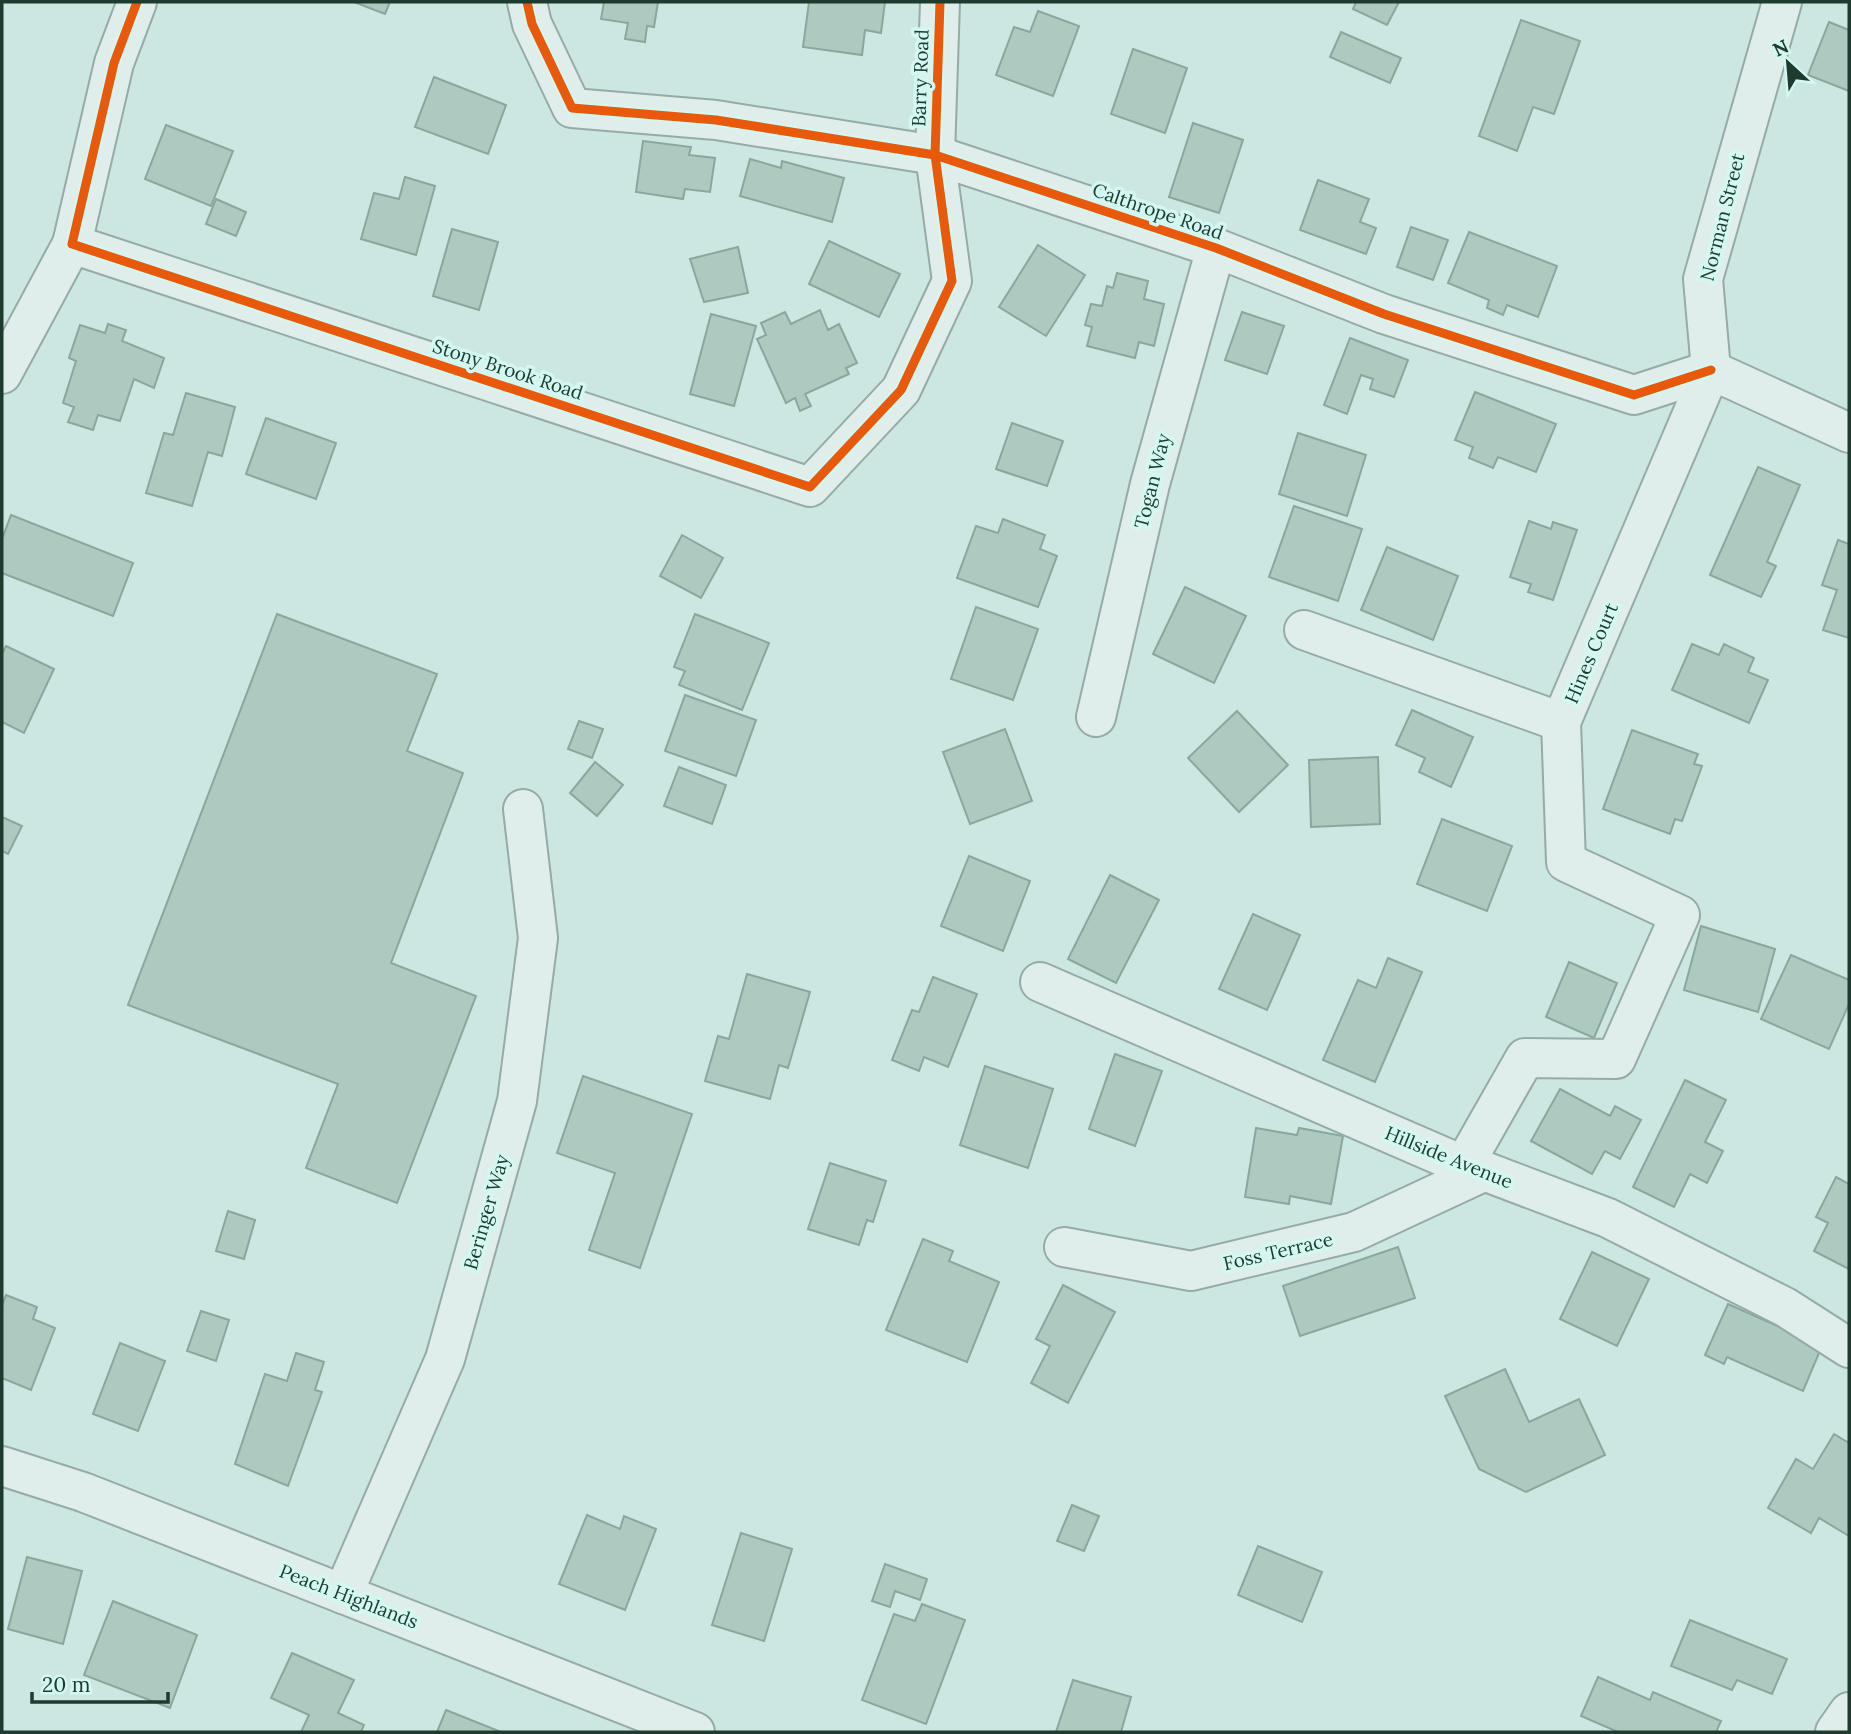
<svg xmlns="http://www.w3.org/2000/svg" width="1851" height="1734" font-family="Lora,serif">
	<rect width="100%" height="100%" fill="#cce6e2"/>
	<!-- building -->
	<g fill="#adcac0" stroke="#8ba79d" stroke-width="2">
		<path d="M354 2H390L385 14Z"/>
		<path d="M604 2H658L654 27 647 26 645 42 625 39 628 23 601 19Z"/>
		<path d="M809 2H885L881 33 865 30 862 55 803 47Z"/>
		<path d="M1356 2H1399L1387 25 1353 9Z"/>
		<path d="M1038 11 1079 26 1053 96 996 75 1014 27 1030 32Z"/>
		<path d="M1521 20 1580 41 1554 114 1533 107 1517 151 1479 136Z"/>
		<path d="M1829 22 1849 30V91L1808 75Z"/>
		<path d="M1341 32 1401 58 1390 83 1330 57Z"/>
		<path d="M1133 49 1187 68 1165 133 1111 114Z"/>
		<path d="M434 77 506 105 488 154 415 127Z"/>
		<path d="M1193 123 1243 140 1219 213 1169 197Z"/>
		<path d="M166 125 233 151 211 206 145 179Z"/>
		<path d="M643 141 691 147 689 155 715 158 710 192 685 189 683 199 636 192Z"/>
		<path d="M750 159 781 168 782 161 844 178 832 222 740 196Z"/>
		<path d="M405 177 435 186 416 255 361 239 374 193 399 199Z"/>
		<path d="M1318 180 1369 199 1360 222 1376 228 1366 254 1300 230Z"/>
		<path d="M216 199 246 212 236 236 206 224Z"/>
		<path d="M1411 227 1448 240 1433 280 1397 267Z"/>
		<path d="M452 229 498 242 479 310 433 296Z"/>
		<path d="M1469 232 1557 266 1538 317 1507 305 1503 315 1487 308 1489 300 1448 283Z"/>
		<path d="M829 241 900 274 879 317 809 284Z"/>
		<path d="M1038 245 1085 275 1046 336 999 307Z"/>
		<path d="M738 247 748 293 704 302 690 259Z"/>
		<path d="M1117 273 1148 281 1144 299 1164 304 1154 346 1139 342 1135 358 1087 346 1092 327 1085 325 1091 304 1102 306 1107 286 1113 288Z"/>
		<path d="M820 310 828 330 839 324 857 363 846 368 849 374 805 394 811 406 800 411 795 398 786 403 757 339 766 335 761 323 785 312 791 324Z"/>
		<path d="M1242 312 1284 326 1267 374 1225 360Z"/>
		<path d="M711 314 756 326 734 406 690 394Z"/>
		<path d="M108 324 126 330 122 341 164 358 154 388 134 379 120 421 98 415 93 430 68 422 74 407 63 403 76 361 69 358 80 325 105 333Z"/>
		<path d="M1350 338 1408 360 1394 397 1370 389 1373 379 1361 375 1347 414 1324 405Z"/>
		<path d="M1475 392 1556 424 1536 472 1498 457 1493 468 1469 458 1473 447 1455 440Z"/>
		<path d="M186 393 235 407 222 456 208 452 192 506 146 493 164 433 173 435Z"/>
		<path d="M266 418 336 443 316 499 246 474Z"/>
		<path d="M1012 423 1063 441 1047 486 996 469Z"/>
		<path d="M1298 433 1366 455 1347 516 1279 494Z"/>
		<path d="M1758 467 1800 485 1767 562 1776 566 1761 597 1710 575Z"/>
		<path d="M1294 506 1362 529 1338 601 1269 577Z"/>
		<path d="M11 515 133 563 113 616 2 573V539Z"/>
		<path d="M1003 519 1045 535 1040 549 1057 556 1038 607 957 578 976 526 998 533Z"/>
		<path d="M1529 521 1551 529 1553 522 1577 530 1553 600 1528 592 1531 584 1510 577Z"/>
		<path d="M682 535 723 558 701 598 660 576Z"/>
		<path d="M1838 540 1849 544V638L1823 630 1837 590 1822 585Z"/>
		<path d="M1387 547 1458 576 1433 640 1361 610Z"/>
		<path d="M1185 587 1246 616 1214 683 1153 654Z"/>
		<path d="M976 607 1038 629 1013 700 951 679Z"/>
		<path d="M277 614 437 674 407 751 463 773 391 963 476 996 397 1203 306 1168 338 1084 128 1005Z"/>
		<path d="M695 614 769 643 742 710 679 685 685 671 674 667Z"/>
		<path d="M1692 644 1719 655 1724 644 1754 658 1748 672 1768 680 1749 723 1672 690Z"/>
		<path d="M6 646 54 669 24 733 2 722V654Z"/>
		<path d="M685 695 756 720 736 776 665 751Z"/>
		<path d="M1412 710 1473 737 1451 787 1419 772 1425 758 1396 745Z"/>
		<path d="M1237 711 1288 765 1239 812 1188 758Z"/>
		<path d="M579 721 603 729 592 758 568 749Z"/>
		<path d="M1005 729 1032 801 970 824 943 752Z"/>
		<path d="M1632 730 1698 754 1694 764 1702 766 1682 821 1675 819 1670 834 1603 809Z"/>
		<path d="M1378 757 1380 824 1311 827 1309 760Z"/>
		<path d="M595 762 623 785 597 816 570 793Z"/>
		<path d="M679 767 726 785 712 824 664 806Z"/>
		<path d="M2 817 22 826 8 854 2 851Z"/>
		<path d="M1442 819 1512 846 1487 911 1417 884Z"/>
		<path d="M969 856 1030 881 1003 951 941 926Z"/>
		<path d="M1110 875 1159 900 1116 983 1068 959Z"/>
		<path d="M1253 914 1300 935 1267 1010 1219 989Z"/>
		<path d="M1701 926 1775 949 1758 1012 1684 990Z"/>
		<path d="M1791 955 1849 980V1004L1829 1049 1761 1019Z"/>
		<path d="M1388 958 1422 972 1375 1082 1323 1060 1358 980 1376 988Z"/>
		<path d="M1569 962 1617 983 1594 1038 1546 1017Z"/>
		<path d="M747 974 810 992 788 1068 779 1065 770 1099 705 1081 718 1036 729 1039Z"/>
		<path d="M933 977 977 994 948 1067 924 1057 919 1071 892 1060 912 1010 919 1012Z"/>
		<path d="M1115 1054 1162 1071 1135 1146 1089 1129Z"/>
		<path d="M985 1066 1053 1089 1028 1168 960 1145Z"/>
		<path d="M583 1076 692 1114 640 1268 589 1250 615 1173 557 1153Z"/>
		<path d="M1685 1080 1726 1100 1705 1142 1723 1151 1707 1183 1690 1174 1674 1207 1633 1187Z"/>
		<path d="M1560 1089 1610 1116 1615 1106 1641 1120 1620 1159 1605 1151 1592 1174 1531 1141Z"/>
		<path d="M1256 1128 1297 1135 1299 1128 1343 1136 1331 1204 1290 1196 1289 1204 1245 1197Z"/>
		<path d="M830 1163 886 1181 873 1222 867 1220 859 1245 808 1229Z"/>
		<path d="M1836 1177 1849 1184V1269L1814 1251 1828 1223 1816 1217Z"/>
		<path d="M228 1211 255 1220 244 1259 216 1251Z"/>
		<path d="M923 1239 953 1251 949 1261 999 1282 967 1362 886 1330Z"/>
		<path d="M1398 1247 1415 1298 1300 1336 1283 1286Z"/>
		<path d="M1592 1252 1649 1279 1617 1346 1560 1319Z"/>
		<path d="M1063 1285 1115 1312 1068 1403 1031 1383 1050 1346 1036 1339Z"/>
		<path d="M6 1295 37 1307 33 1319 55 1328 31 1390 2 1378V1306Z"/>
		<path d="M1728 1304 1822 1346 1803 1391 1727 1357 1724 1364 1705 1355Z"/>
		<path d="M201 1311 229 1320 216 1361 187 1351Z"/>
		<path d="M120 1343 165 1361 138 1431 93 1414Z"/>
		<path d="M296 1353 324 1362 315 1390 322 1392 288 1486 235 1464 265 1374 287 1381Z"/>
		<path d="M1505 1369 1529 1422 1579 1399 1605 1455 1526 1492 1479 1469 1445 1396Z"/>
		<path d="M1834 1434 1849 1443V1536L1819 1518 1811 1533 1768 1508 1796 1459 1813 1469Z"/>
		<path d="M1072 1505 1099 1516 1084 1551 1057 1541Z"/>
		<path d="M587 1515 620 1529 624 1516 656 1529 625 1610 559 1584Z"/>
		<path d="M741 1533 792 1549 764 1641 712 1625Z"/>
		<path d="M1258 1546 1322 1572 1302 1622 1238 1595Z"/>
		<path d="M27 1557 82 1571 63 1644 8 1629Z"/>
		<path d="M885 1564 927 1579 920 1600 895 1591 890 1607 872 1601Z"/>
		<path d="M113 1601 197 1635 170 1708 84 1675Z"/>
		<path d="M922 1604 965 1620 926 1724 862 1700 894 1614 915 1621Z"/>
		<path d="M1690 1620 1787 1659 1772 1694 1737 1680 1732 1690 1671 1666Z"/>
		<path d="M292 1653 354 1680 338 1713 364 1725 361 1732H301L309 1715 271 1698Z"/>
		<path d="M1598 1677 1650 1700 1653 1692 1721 1721 1716 1732H1618L1581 1716Z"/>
		<path d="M1073 1680 1131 1697 1121 1732H1056Z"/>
		<path d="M446 1710 501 1732H437Z"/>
	</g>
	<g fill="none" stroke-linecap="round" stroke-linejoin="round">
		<!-- minor casing -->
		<g stroke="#96aba6" stroke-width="42">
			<g id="minor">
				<path d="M137 2 114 63 72 244 810 487 901 390 952 281 935 155 940 2"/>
				<path d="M527 2 532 24 572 108 716 120 935 155 1216 248 1384 314 1634 395 1711 370"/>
				<path d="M2 374 72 244"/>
				<path d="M1304 630 1561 722 1711 370"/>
				<path d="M1096 717 1150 484 1216 248"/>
				<path d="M1040 982 1481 1173 1484 1171 1608 1218 1785 1307 1849 1348"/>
				<path d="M1464 1165 1525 1058 1616 1059 1680 915 1566 862 1561 722"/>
				<path d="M1064 1247 1191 1271 1354 1232 1481 1173"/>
				<path d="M2 1466 83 1492 695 1732"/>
				<path d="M343 1594 445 1359 517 1101 538 938 523 809"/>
			</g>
		</g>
		<!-- tertiary casing -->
		<g stroke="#96aba6" stroke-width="42">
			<g id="tertiary">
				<path d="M1782 2 1703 279 1711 370 1849 433"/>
				<path d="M1835 1732 1849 1712"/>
			</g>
		</g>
		<!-- minor -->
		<use href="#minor" stroke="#dfeeeb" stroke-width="38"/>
		<!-- tertiary -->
		<use href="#tertiary" stroke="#dfeeeb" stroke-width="38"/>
		<!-- cycleway casing -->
		<g stroke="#d3f8f1" stroke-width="13">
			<g id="cycleway">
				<path d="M137 2 114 63 72 244 810 487 901 390 952 281 935 155 940 2"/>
				<path d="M527 2 532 24 572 108 716 120 935 155 1216 248 1384 314 1634 395 1711 370"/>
			</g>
		</g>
		<!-- cycleway -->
		<use href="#cycleway" stroke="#e8590c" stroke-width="9"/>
	</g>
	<g text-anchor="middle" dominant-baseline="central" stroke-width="7" stroke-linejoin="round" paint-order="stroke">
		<!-- street labels -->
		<g font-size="19" fill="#1d3b2f" stroke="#d3f8f1">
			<text transform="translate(920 78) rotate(-88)">Barry Road</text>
			<text transform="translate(1158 211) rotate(19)">Calthrope Road</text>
			<text transform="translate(1722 217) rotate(-76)">Norman Street</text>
			<text transform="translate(508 369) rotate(18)">Stony Brook Road</text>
			<text transform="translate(1152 481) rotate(-76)">Togan Way</text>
			<text transform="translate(1591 653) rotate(-67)">Hines Court</text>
			<text transform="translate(1449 1157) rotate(22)">Hillside Avenue</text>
			<text transform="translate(486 1212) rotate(-74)">Beringer Way</text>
			<text transform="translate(1278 1251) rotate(-13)">Foss Terrace</text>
			<text transform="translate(349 1596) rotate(21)">Peach Highlands</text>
		</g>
	</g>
	<!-- border -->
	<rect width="1851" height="1734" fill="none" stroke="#1d3b2f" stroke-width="7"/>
	<!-- north arrow -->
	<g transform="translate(1788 63) rotate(334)" stroke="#d3f8f1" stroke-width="5" paint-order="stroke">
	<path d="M0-5L12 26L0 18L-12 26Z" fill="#1d3b2f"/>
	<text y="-10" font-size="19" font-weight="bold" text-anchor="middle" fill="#1d3b2f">N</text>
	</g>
	<!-- scale -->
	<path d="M32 1692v10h136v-10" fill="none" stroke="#1d3b2f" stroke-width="3.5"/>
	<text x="42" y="1692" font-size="21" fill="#1d3b2f" stroke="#d3f8f1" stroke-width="5" paint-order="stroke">20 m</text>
</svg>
